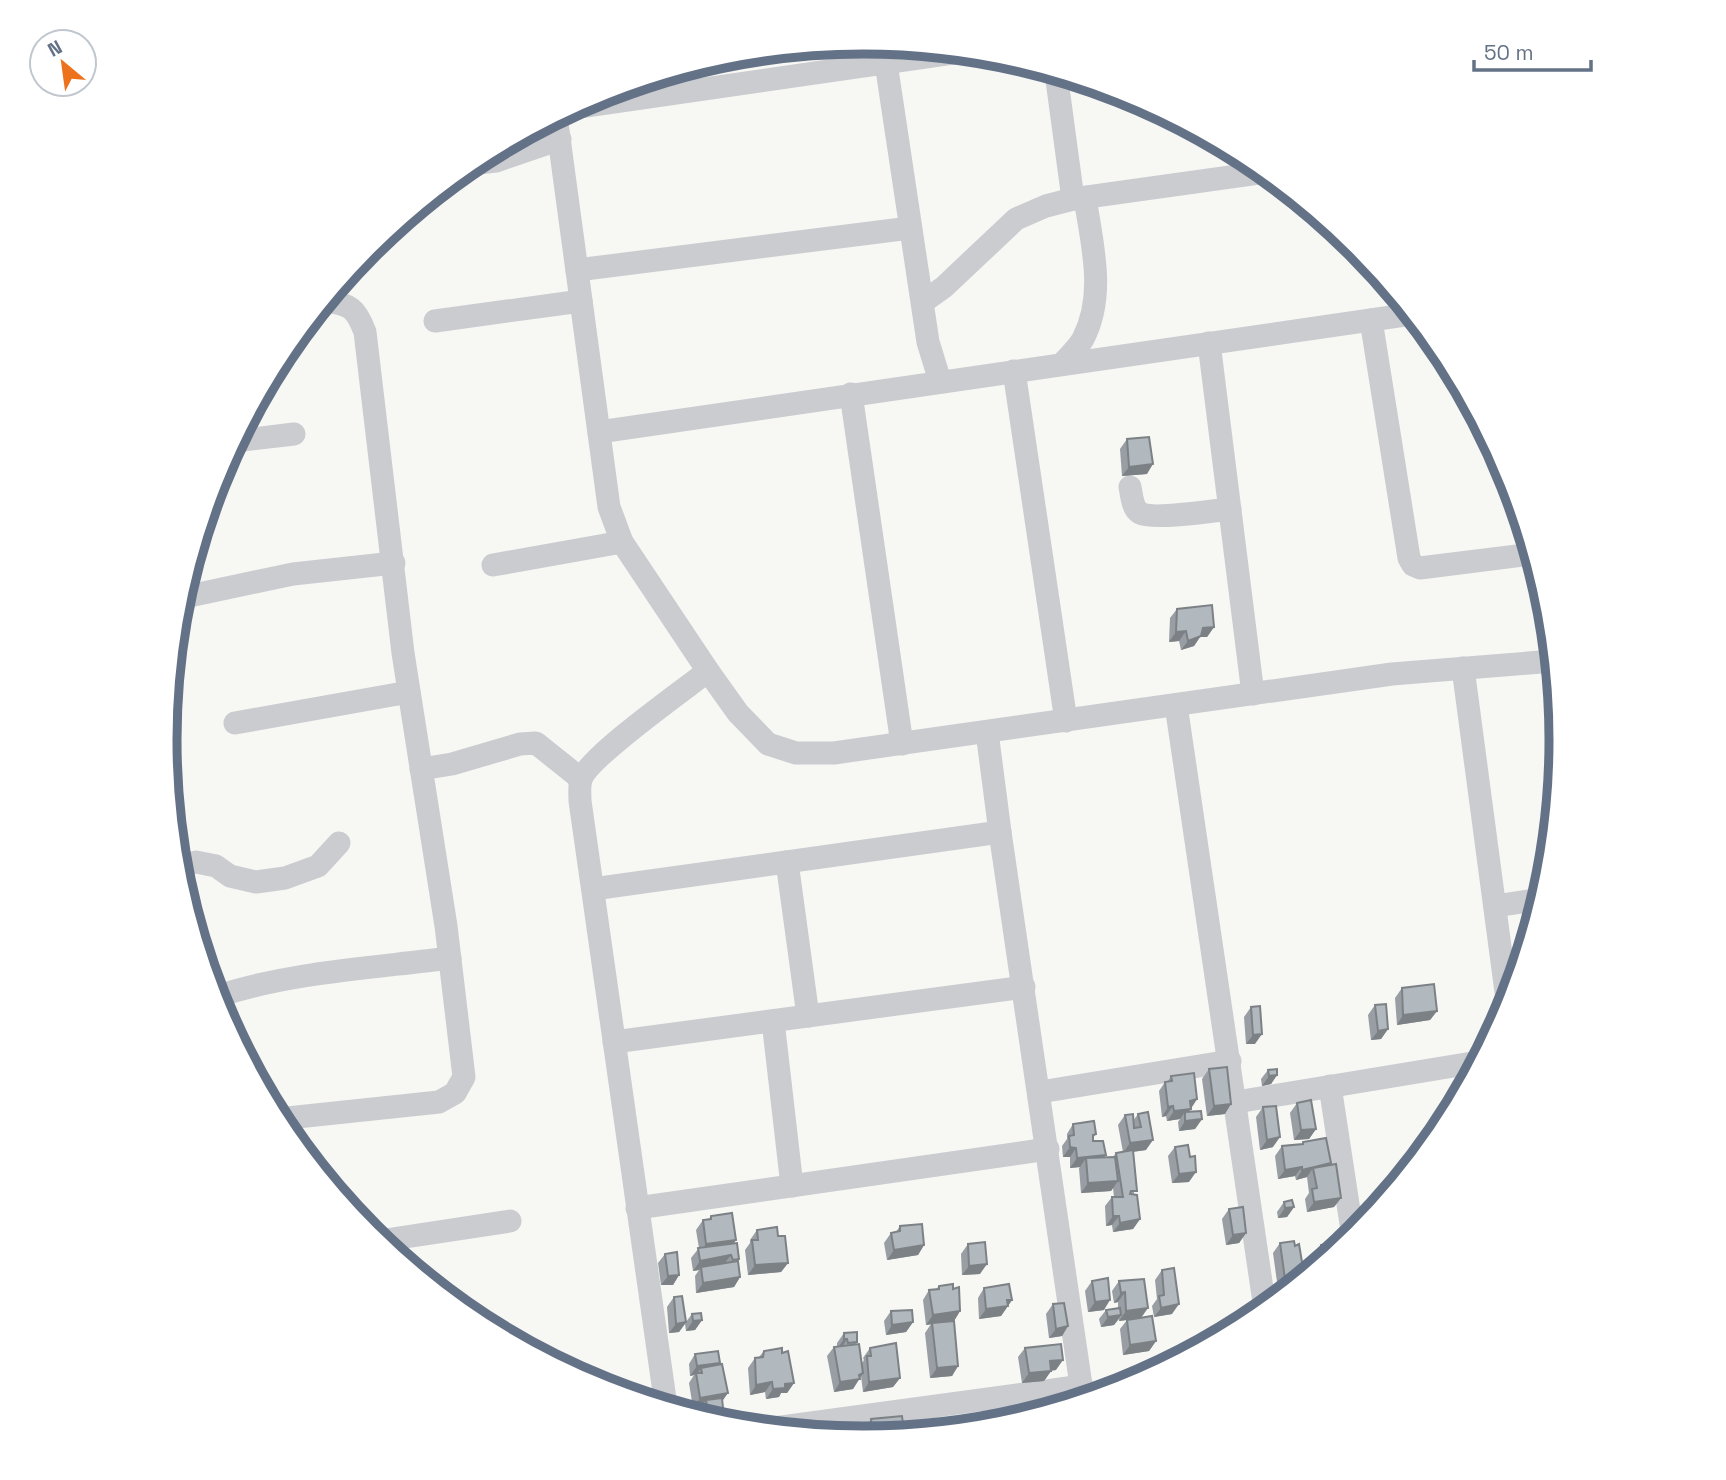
<svg xmlns="http://www.w3.org/2000/svg" width="1726" height="1480" font-family="'Space Grotesk',sans-serif">
	<rect width="100%" height="100%" fill="#f7f7f4"/>
	<g fill="none" stroke-linecap="round" stroke-linejoin="round">
		<!-- minor -->
		<g stroke="#caccd0" stroke-width="23">
			<path d="M886 63 928 342 940 381"/>
			<path d="M1056 73 1073 199"/>
			<path d="M572 108 960 52"/>
			<path d="M556 116 609 507 622 542 708 671 738 713 768 744 796 753H834L1392 674 1553 661"/>
			<path d="M470 164 496 161 560 139"/>
			<path d="M577 270 910 228"/>
			<path d="M923 302 944 287 1016 219 1046 206 1073 199 1266 172"/>
			<path d="M1371 320 1409 558 1413 565 1420 568 1532 554"/>
			<path d="M435 321 581 301"/>
			<path d="M1209 343 1253 694"/>
			<path d="M1062 364C1069 356 1078 348 1083 339 1106 295 1092 244 1085 198"/>
			<path d="M1014 371 1066 721"/>
			<path d="M851 394 902 744"/>
			<path d="M599 432 1412 314"/>
			<path d="M235 441 294 434"/>
			<path d="M1130 487C1132 496 1132 508 1140 513 1152 520 1213 511 1230 509"/>
			<path d="M493 565 622 542"/>
			<path d="M180 598 293 574 394 563"/>
			<path d="M1463 668 1508 1007"/>
			<path d="M1176 705 1265 1309"/>
			<path d="M235 723 409 692"/>
			<path d="M987 732 1000 832 1083 1399"/>
			<path d="M421 769 452 764 520 744 536 743 581 779"/>
			<path d="M787 862 808 1016"/>
			<path d="M177 867 196 862 216 866 230 876 256 882 285 878 318 866 339 843"/>
			<path d="M593 889 1000 832"/>
			<path d="M1495 906 1541 899"/>
			<path d="M215 997C290 972 373 968 450 958"/>
			<path d="M773 1021 792 1186"/>
			<path d="M614 1042 1024 987"/>
			<path d="M1330 1086 1353 1237"/>
			<path d="M1040 1092 1230 1061"/>
			<path d="M1236 1102 1478 1062"/>
			<path d="M278 1119 439 1102 455 1093 464 1077 446 926 403 653 365 332C356 308 350 304 325 301"/>
			<path d="M637 1208 1048 1149"/>
			<path d="M379 1241 510 1221"/>
			<path d="M666 1406 580 801C580 795 579 786 581 780 587 758 685 689 708 671"/>
			<path d="M767 1429 1082 1386"/>
		</g>
	</g>
	<!-- wall -->
	<g fill="#989ea3">
		<path d="M1127 439 1147 474 1122 476 1120 449Z"/>
		<path d="M1177 609 1214 627 1207 637H1200L1194 646 1181 650 1179 641 1169 642 1170 618Z"/>
		<path d="M1402 988 1437 1011 1430 1020 1397 1025 1395 998Z"/>
		<path d="M1375 1005 1388 1029 1381 1039 1371 1040 1368 1015Z"/>
		<path d="M1251 1007 1255 1044H1246L1244 1017Z"/>
		<path d="M1209 1069 1225 1114 1207 1116 1202 1079Z"/>
		<path d="M1268 1070 1277 1075 1271 1084 1262 1086 1261 1079Z"/>
		<path d="M1171 1076 1197 1099 1189 1112 1202 1119 1195 1129 1179 1131 1178 1122 1180 1119 1167 1121 1166 1116 1162 1117 1159 1091 1165 1082 1168 1081Z"/>
		<path d="M1297 1103 1316 1129 1309 1139 1294 1140 1290 1113Z"/>
		<path d="M1263 1107 1273 1147 1260 1150 1256 1117Z"/>
		<path d="M1138 1114 1146 1150 1133 1152 1134 1195 1140 1219 1133 1229 1113 1232 1112 1225 1106 1226 1105 1206 1112 1197H1114L1113 1188 1111 1191 1081 1193 1079 1168 1080 1167 1070 1168V1157H1063L1062 1146 1067 1139V1134L1073 1124 1096 1134 1093 1138V1141L1106 1155 1104 1157H1113L1116 1153 1123 1152 1118 1125 1125 1115 1133 1121Z"/>
		<path d="M1303 1142 1331 1163 1329 1165 1341 1198 1334 1207 1307 1212 1305 1199 1309 1193 1307 1177 1296 1180 1295 1176 1278 1179 1275 1156 1282 1146 1302 1144Z"/>
		<path d="M1175 1147 1189 1182 1172 1183 1168 1156Z"/>
		<path d="M1284 1202 1294 1207 1287 1217 1278 1218 1277 1212Z"/>
		<path d="M1229 1209 1246 1233 1239 1243 1226 1245 1222 1219Z"/>
		<path d="M711 1216 736 1240 734 1243 740 1277 734 1287 696 1293 695 1276 699 1270 693 1271 691 1258 699 1248 696 1230 703 1220H708Z"/>
		<path d="M900 1226 924 1245 918 1255 887 1260 884 1243 891 1233 896 1232Z"/>
		<path d="M757 1230 778 1236 788 1263 781 1272 748 1275 745 1250 750 1243V1240Z"/>
		<path d="M1280 1243 1295 1246 1301 1279 1294 1285 1278 1289 1273 1253Z"/>
		<path d="M968 1244 980 1274 962 1275 961 1254Z"/>
		<path d="M1321 1245 1340 1247 1313 1270 1311 1263 1314 1257V1255Z"/>
		<path d="M665 1254 679 1275 673 1285H661L658 1263Z"/>
		<path d="M1162 1270 1172 1314 1154 1317 1152 1306 1157 1299 1155 1280Z"/>
		<path d="M1092 1281 1104 1310 1088 1312 1085 1291Z"/>
		<path d="M1119 1281 1156 1341 1149 1351 1123 1355 1120 1329 1127 1320 1119 1321V1319L1114 1325 1101 1327 1099 1319 1106 1310 1118 1308V1302L1114 1303 1112 1291Z"/>
		<path d="M939 1286 953 1289 960 1311 954 1321 958 1366 952 1376 930 1378 925 1333 931 1324 926 1325 923 1300 929 1290 936 1289Z"/>
		<path d="M984 1288 1012 1300 1001 1316 979 1319 978 1298Z"/>
		<path d="M674 1297 686 1322 692 1314 702 1320 695 1330 686 1331 685 1324 679 1332 669 1333 667 1307Z"/>
		<path d="M1053 1304 1068 1326 1062 1336 1049 1338 1046 1314Z"/>
		<path d="M891 1311 913 1322 906 1332 886 1335 884 1321Z"/>
		<path d="M844 1333 857 1342 856 1344 862 1363 864 1360 863 1358 870 1348 900 1378 893 1387 863 1392 861 1376 853 1389 834 1392 827 1356 834 1347 837 1346V1343Z"/>
		<path d="M1025 1348 1056 1370 1051 1371 1044 1381 1022 1383 1018 1357Z"/>
		<path d="M764 1351 782 1353 794 1383 787 1393H781L779 1397 766 1399 765 1392 750 1395 748 1368 755 1358 759 1357Z"/>
		<path d="M695 1354 720 1363 718 1365 722 1401 721 1423 700 1417V1410L702 1406 693 1408 689 1383 694 1375 690 1376 689 1364Z"/>
		<path d="M871 1419 903 1424 896 1434 865 1437 864 1429Z"/>
	</g>
	<!-- shaded-wall -->
	<g fill="#7c8185">
		<path d="M1153 464 1147 474 1122 476 1129 467Z"/>
		<path d="M1214 627 1207 637H1200L1194 646 1181 650 1188 641 1203 628Z"/>
		<path d="M1186 631 1179 641 1169 642 1176 632Z"/>
		<path d="M1437 1011 1430 1020 1397 1025 1403 1015Z"/>
		<path d="M1388 1029 1381 1039 1371 1040 1378 1031Z"/>
		<path d="M1262 1034 1255 1044H1246L1253 1035Z"/>
		<path d="M1277 1075 1271 1084 1262 1086 1269 1076Z"/>
		<path d="M1197 1099 1185 1117V1112L1180 1119 1167 1121 1174 1111 1190 1101Z"/>
		<path d="M1231 1104 1225 1114 1207 1116 1214 1106Z"/>
		<path d="M1173 1106 1166 1116 1162 1117 1168 1107Z"/>
		<path d="M1202 1119 1195 1129 1179 1131 1185 1121Z"/>
		<path d="M1316 1129 1309 1139 1294 1140 1301 1130Z"/>
		<path d="M1280 1137 1273 1147 1260 1150 1267 1140Z"/>
		<path d="M1153 1140 1146 1150 1123 1153 1130 1143Z"/>
		<path d="M1070 1147 1076 1148 1070 1157H1063Z"/>
		<path d="M1106 1155 1099 1164 1086 1158 1080 1167 1070 1168 1077 1158Z"/>
		<path d="M1331 1163 1324 1172 1313 1168 1307 1177 1296 1180 1302 1170Z"/>
		<path d="M1302 1167 1295 1176 1278 1179 1285 1170Z"/>
		<path d="M1196 1172 1189 1182 1172 1183 1179 1174Z"/>
		<path d="M1118 1181 1111 1191 1081 1193 1088 1183Z"/>
		<path d="M1341 1198 1334 1207 1307 1212 1314 1202Z"/>
		<path d="M1294 1207 1287 1217 1278 1218 1285 1208Z"/>
		<path d="M1113 1216H1119L1112 1225 1106 1226Z"/>
		<path d="M1140 1219 1133 1229 1113 1232 1120 1223Z"/>
		<path d="M1246 1233 1239 1243 1226 1245 1233 1235Z"/>
		<path d="M736 1240 729 1250 699 1254 706 1244Z"/>
		<path d="M924 1245 918 1255 887 1260 894 1250Z"/>
		<path d="M731 1255 724 1264 701 1267 699 1270 693 1271 700 1261Z"/>
		<path d="M788 1263 781 1272 748 1275 755 1265Z"/>
		<path d="M987 1264 980 1274 962 1275 969 1266Z"/>
		<path d="M1304 1274 1301 1279 1294 1285 1278 1289 1285 1279Z"/>
		<path d="M679 1275 673 1285H661L668 1276Z"/>
		<path d="M740 1277 734 1287 696 1293 703 1283Z"/>
		<path d="M1125 1292 1118 1302 1114 1303 1121 1293Z"/>
		<path d="M1007 1300H1012L1001 1316 979 1319 986 1309Z"/>
		<path d="M1110 1300 1104 1310 1088 1312 1095 1302Z"/>
		<path d="M1179 1304 1172 1314 1154 1317 1161 1308Z"/>
		<path d="M1148 1308 1141 1318 1119 1321 1126 1311Z"/>
		<path d="M960 1311 954 1321 926 1325 933 1315Z"/>
		<path d="M1121 1315 1114 1325 1101 1327 1108 1317Z"/>
		<path d="M702 1320 695 1330 686 1331 693 1321Z"/>
		<path d="M686 1322 679 1332 669 1333 676 1324Z"/>
		<path d="M913 1322 906 1332 886 1335 892 1325Z"/>
		<path d="M1068 1326 1062 1336 1049 1338 1056 1329Z"/>
		<path d="M844 1339H847L841 1349H837Z"/>
		<path d="M1156 1341 1149 1351 1123 1355 1130 1345Z"/>
		<path d="M1063 1360 1056 1370 1043 1371 1050 1361Z"/>
		<path d="M720 1363 713 1372 702 1373 701 1368 696 1375V1373L694 1375 690 1376 697 1366Z"/>
		<path d="M958 1366 952 1376 930 1378 937 1368Z"/>
		<path d="M1051 1371 1044 1381 1022 1383 1029 1373Z"/>
		<path d="M863 1373 853 1389 834 1392 840 1382Z"/>
		<path d="M900 1378 893 1387 863 1392 869 1382Z"/>
		<path d="M772 1382 765 1392 750 1395 756 1385Z"/>
		<path d="M794 1383 787 1393H781L779 1397 766 1399 773 1389 785 1384Z"/>
		<path d="M728 1393 721 1403 706 1400 702 1406 693 1408 700 1398Z"/>
		<path d="M903 1424 896 1434 865 1437 872 1427Z"/>
	</g>
	<!-- building -->
	<g fill="#b1b8be" stroke="#7c8185" stroke-width="2">
		<path d="M1149 437 1153 464 1129 467 1127 439Z"/>
		<path d="M1212 605 1214 627 1203 628 1201 636 1188 641 1186 631 1176 632 1177 609Z"/>
		<path d="M1434 984 1437 1011 1403 1015 1402 988Z"/>
		<path d="M1386 1004 1388 1029 1378 1031 1375 1005Z"/>
		<path d="M1260 1006 1262 1034 1253 1035 1251 1007Z"/>
		<path d="M1227 1067 1231 1104 1214 1106 1209 1069Z"/>
		<path d="M1277 1069V1075L1269 1076 1268 1070Z"/>
		<path d="M1194 1073 1197 1099 1190 1101 1191 1109 1174 1111 1173 1106 1168 1107 1165 1082 1172 1081 1171 1076Z"/>
		<path d="M1311 1100 1316 1129 1301 1130 1297 1103Z"/>
		<path d="M1276 1106 1280 1137 1267 1140 1263 1107Z"/>
		<path d="M1201 1111 1202 1119 1185 1121V1112Z"/>
		<path d="M1148 1112 1153 1140 1130 1143 1125 1115 1133 1114 1134 1128 1141 1127 1138 1114Z"/>
		<path d="M1094 1121 1096 1134 1093 1135V1141H1103L1106 1155 1077 1158 1076 1148 1070 1147 1069 1136 1074 1135 1073 1124Z"/>
		<path d="M1326 1138 1331 1163 1302 1170V1167L1285 1170 1282 1146 1303 1144V1142Z"/>
		<path d="M1188 1145 1190 1157 1195 1156 1196 1172 1179 1174 1175 1147Z"/>
		<path d="M1133 1150 1137 1191H1131L1130 1194 1137 1195 1140 1219 1120 1223 1119 1216H1113L1112 1197H1123L1116 1153Z"/>
		<path d="M1115 1157 1118 1181 1088 1183 1086 1158Z"/>
		<path d="M1336 1164 1341 1198 1314 1202 1312 1189 1317 1188 1313 1168Z"/>
		<path d="M1292 1200 1294 1207 1285 1208 1284 1202Z"/>
		<path d="M1243 1207 1246 1233 1233 1235 1229 1209Z"/>
		<path d="M732 1213 736 1240 706 1244 703 1220 711 1219V1216Z"/>
		<path d="M922 1224 924 1245 894 1250 891 1233 900 1231V1226Z"/>
		<path d="M777 1227 778 1236H785L788 1263 755 1265 752 1240H758L757 1230Z"/>
		<path d="M1294 1241 1295 1246 1299 1244 1304 1274 1285 1279 1280 1243Z"/>
		<path d="M1339 1241 1340 1247 1320 1263 1318 1253 1322 1252 1321 1245Z"/>
		<path d="M985 1242 987 1264 969 1266 968 1244Z"/>
		<path d="M737 1243 739 1259 733 1260 731 1255 700 1261 698 1248Z"/>
		<path d="M677 1252 679 1275 668 1276 665 1254Z"/>
		<path d="M738 1261 740 1277 703 1283 701 1267Z"/>
		<path d="M1174 1268 1179 1304 1161 1308 1159 1296 1164 1295 1162 1270Z"/>
		<path d="M1108 1278 1110 1300 1095 1302 1092 1281Z"/>
		<path d="M1144 1279 1148 1308 1126 1311 1125 1292 1121 1293 1119 1281Z"/>
		<path d="M953 1284V1289L959 1287 960 1311 933 1315 929 1290 939 1289V1286Z"/>
		<path d="M1009 1284 1012 1300H1007L1008 1306 986 1309 984 1288Z"/>
		<path d="M682 1296 686 1322 676 1324 674 1297Z"/>
		<path d="M1064 1303 1068 1326 1056 1329 1053 1304Z"/>
		<path d="M1120 1308 1121 1315 1108 1317 1106 1310Z"/>
		<path d="M912 1310 913 1322 892 1325 891 1311Z"/>
		<path d="M701 1313 702 1320 693 1321 692 1314Z"/>
		<path d="M1152 1316 1156 1341 1130 1345 1127 1320Z"/>
		<path d="M954 1321 958 1366 937 1368 932 1323Z"/>
		<path d="M857 1332V1342L848 1343 847 1339H844V1333Z"/>
		<path d="M896 1343 900 1378 869 1382 867 1356H871L870 1348Z"/>
		<path d="M859 1344 863 1373 859 1375 860 1379 840 1382 834 1347Z"/>
		<path d="M1061 1344 1063 1360 1050 1361 1051 1371 1029 1373 1025 1348Z"/>
		<path d="M782 1348V1353L788 1351 794 1383 785 1384V1388L773 1389 772 1382 756 1385 755 1358 763 1357 764 1351Z"/>
		<path d="M718 1351 720 1363 697 1366 695 1354Z"/>
		<path d="M722 1364 728 1393 700 1398 696 1373H702L701 1368Z"/>
		<path d="M1115 1387V1390L1109 1391 1108 1388Z"/>
		<path d="M722 1398 724 1418 714 1421 709 1419 706 1400Z"/>
		<path d="M902 1416 903 1424 872 1427 871 1419Z"/>
	</g>
	<!-- crop -->
	<path d="M0 0H1726V1480H0ZM177 740a686 686 0 1 1 1372 0a686 686 0 1 1-1372 0Z" fill="#fff" fill-rule="evenodd"/>
	<path fill="none" stroke="#647287" stroke-width="9" d="M177 740a686 686 0 1 1 1372 0a686 686 0 1 1-1372 0Z"/>
	<!-- north arrow -->
	<g transform="translate(63 63) rotate(331)"><circle r="33" fill="#ffffff" stroke="#c1c7cf" stroke-width="2"/>
	<path d="M0-5L12 26L0 18L-12 26Z" fill="#ed721e"/>
	<text y="-10" font-size="19" font-weight="bold" text-anchor="middle" fill="#647287">N</text>
	</g>
	<!-- scale -->
	<path d="M1474 60v10h117v-10" fill="none" stroke="#647287" stroke-width="3.5"/>
	<text x="1484" y="60" font-size="21" fill="#647287" stroke="#ffffff" stroke-width="5" paint-order="stroke">50 m</text>
</svg>
